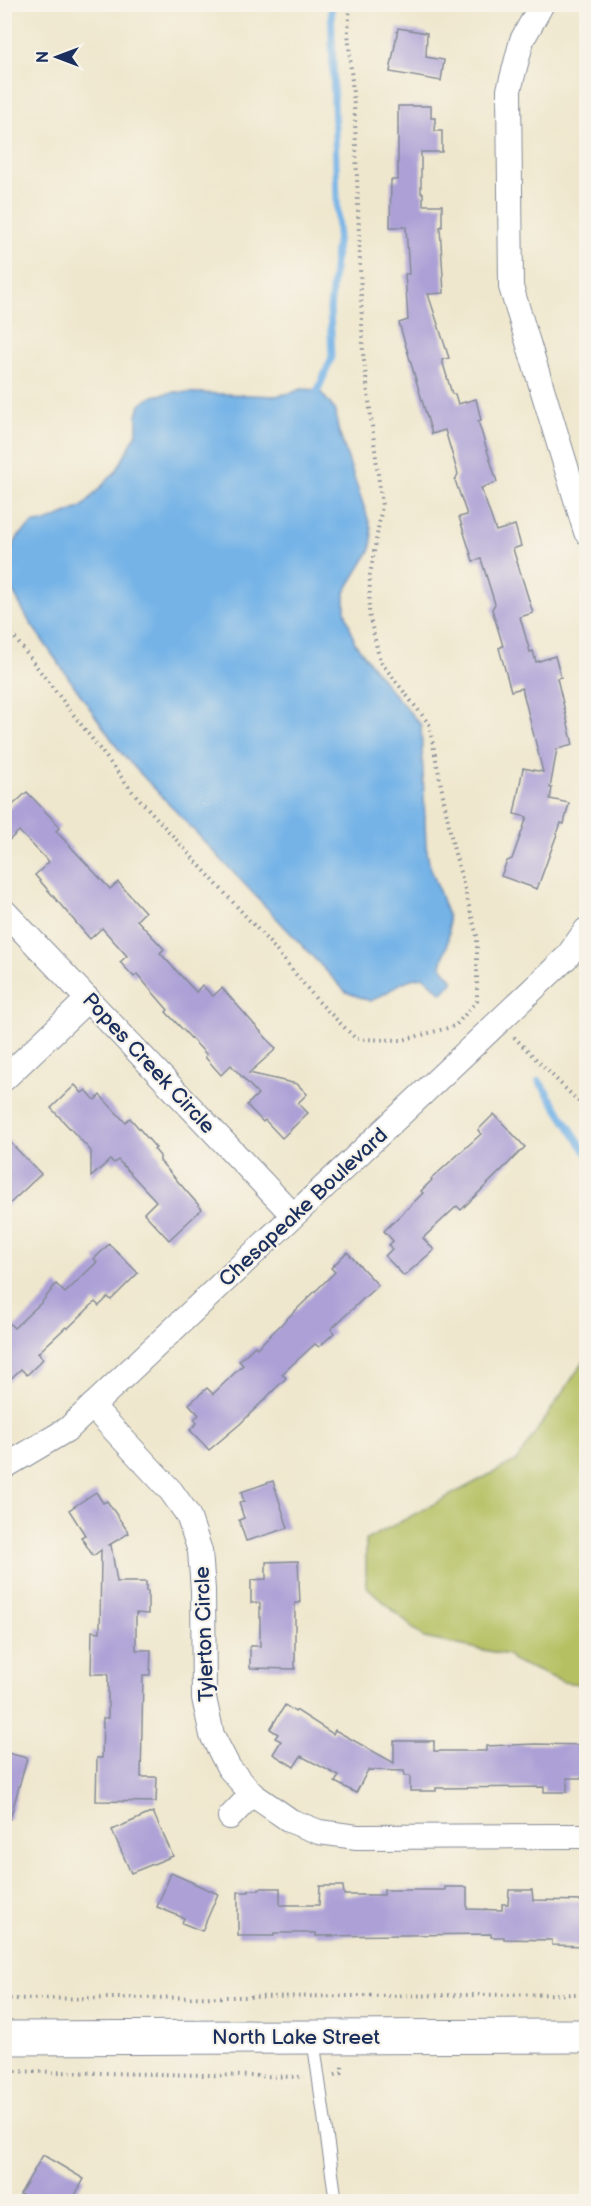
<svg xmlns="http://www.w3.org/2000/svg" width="591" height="2206" font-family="'Balsamiq Sans',sans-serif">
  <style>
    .green { fill: #b5c062; stroke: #687860; stroke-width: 1.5 }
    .water { fill: #74b3e7; stroke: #4871a2; stroke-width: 1.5 }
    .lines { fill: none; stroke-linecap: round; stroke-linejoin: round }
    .stream { stroke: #74b3e7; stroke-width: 7 }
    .building { fill: #aca0d6 }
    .lane-casing { stroke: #858b96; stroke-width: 14 }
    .street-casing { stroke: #858b96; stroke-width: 26 }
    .secondary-casing { stroke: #858b96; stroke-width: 35 }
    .path { stroke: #858b96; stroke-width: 4; stroke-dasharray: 1.5 4.5; stroke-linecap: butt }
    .lane { stroke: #fff; stroke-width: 12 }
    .street { stroke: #fff; stroke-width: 24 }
    .secondary { stroke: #fff; stroke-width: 33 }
    .labels { text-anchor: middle; stroke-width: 4.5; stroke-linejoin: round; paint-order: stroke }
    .street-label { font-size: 21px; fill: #1b2f5e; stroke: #f7f3e8 }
  </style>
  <rect width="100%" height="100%" fill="#f7f3e8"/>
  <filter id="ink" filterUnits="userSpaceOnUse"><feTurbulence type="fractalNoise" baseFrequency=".0167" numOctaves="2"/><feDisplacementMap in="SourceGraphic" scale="12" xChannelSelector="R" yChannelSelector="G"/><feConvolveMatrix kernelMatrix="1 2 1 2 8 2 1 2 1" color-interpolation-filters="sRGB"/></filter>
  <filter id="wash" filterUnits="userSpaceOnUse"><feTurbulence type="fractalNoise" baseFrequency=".008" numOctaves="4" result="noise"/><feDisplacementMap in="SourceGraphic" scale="24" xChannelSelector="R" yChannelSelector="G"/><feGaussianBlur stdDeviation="1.35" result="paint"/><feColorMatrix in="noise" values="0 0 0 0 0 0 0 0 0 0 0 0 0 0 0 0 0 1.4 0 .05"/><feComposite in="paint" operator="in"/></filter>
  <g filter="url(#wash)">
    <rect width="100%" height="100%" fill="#efe7cd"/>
    <path class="green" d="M586,1358v327l-23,-3 -49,-21 -6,-6 -84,-17 -58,-52v-46l151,-80z"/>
    <path class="water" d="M301,389l18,1 16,20 3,19 33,99 1,11 -1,10 -26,43v19l10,32 32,43 34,39 5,121 3,17 19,53 1,15 -2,15 -6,19 12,16 -11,12 -18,-16c-24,1 -33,16 -54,24l-24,-9 -17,-18 -207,-220 -93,-133 -19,-35 -5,-16 4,-16 9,-17 15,-14 13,-1 36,-15 34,-36 21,-38v-17l3,-11 13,-9 22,-4 100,4 16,-3z"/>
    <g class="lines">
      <g class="stream">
        <path d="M315,397l17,-40 -2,-48 8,-77 -7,-228"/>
        <path d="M539,1081l47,71"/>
      </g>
    </g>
    <g id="blocks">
      <g class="building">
        <path d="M398,28l29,5 -1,24 18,3 -3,21 -51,-9z"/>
        <path d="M398,106h33v12h4v13h7v21h-21v41h2v12h19v22h-2l4,66 -16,1 21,64 -7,2 10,34h3l3,10 18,-5 5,21 -3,1 19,61 -16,6 15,43 19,-6 6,21 -8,3 20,64 -13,4 10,35 3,-1 3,11 19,-6 6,21 -4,1 16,67 -16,4 -7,39h2l-2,11 19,4 -5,21 -3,-1 -24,66 -36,-13 6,-15 5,-2 15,-42 -13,-3 9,-46 20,4 -21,-84 -11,3 -12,-43 4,-2 -11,-37 3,-5 -14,-45 -8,2 -14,-44 8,-2 -12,-35 3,-6 -13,-44 -13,4 -33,-111 9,-3 -3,-46h4l-3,-47h-16l1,-47h7z"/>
        <path d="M27,792l33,35 -4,4 54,58 8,-7 27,30 -8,8 27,29 -4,4 36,39 6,-7 11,11 9,-8 54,61 -27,24 48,11 10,10 -9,9 10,10 -26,25 -17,-18 -2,2 -16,-17 11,-11 -27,-29 -10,10 -16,-18 2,-2 -41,-43 2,-2 -31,-36 -3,3 -14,-15 7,-6 -25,-28 -12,11 -55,-64 14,-13 -30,-31 -15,14v-32z"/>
        <path d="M75,1085l7,8 4,-3 9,10 5,-5 25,27 5,-4 26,30 -2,1 6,7v5l42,48 -33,31 -25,-27 12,-12 -38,-41 -4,3 -4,-3 -19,17v-26l-40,-43z"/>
        <path d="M494,1114l31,33 -64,63 -4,-4 -34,32 11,12 -30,26 -19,-20 7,-7 -3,-4 4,-4 -9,-10 32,-31 7,-7 -2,-2 11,-11 -1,-1 50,-45 -3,-4z"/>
        <path d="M4,1136l37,38 -37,35z"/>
        <path d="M109,1244l29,29 -27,27 -3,-3 -9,9 -4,-4 -27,26 -2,-1 -28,26 5,6 -16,16 -6,-6 -17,16v-67l10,10 28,-26 14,-18 9,9 32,-31 -3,-3z"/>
        <path d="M347,1252l31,33 -47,44 3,4 -15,14 -4,-3 -33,30 4,4 -46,46 -31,26 -19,-20 7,-7 -3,-4 5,-4 -10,-11 18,-16 6,6 30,-29 -4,-4 16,-15 2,2 78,-76 -4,-4z"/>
        <path d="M273,1481l15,47 -42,13 -7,-21 5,-2 -5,-15 5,-1 -3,-10z"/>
        <path d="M96,1492l7,11 4,-2 22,32 -20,12h2l6,37h29v9h2v23l-12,-1v37h15l-1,25h-7l-2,102h16l-1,25 -60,-1 1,-43h5l1,-40h5v-44h-17l1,-43 8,1 1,-82 -8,6 -12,-19 4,-2 -16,-25z"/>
        <path d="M298,1561l2,42h-5v66l-45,-1v-22h10v-43h-9v-23l15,-1v-17z"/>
        <path d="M285,1705l10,7 1,-2 37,24 2,-4 59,33v-22h40v10h52v-5l49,-2 51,1v33h-19v14h-23v-5l-108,1v3h-26v-15h-6v-5l-36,-1 -12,23 -21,-11 4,-6 -38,-20 -7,11 -21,-13 8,-13 -6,-3 3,-4 -8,-5z"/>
        <path d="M4,1752l23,6 -17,61 -6,-1z"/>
        <path d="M153,1812l20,44 -42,17 -19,-43z"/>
        <path d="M171,1873l47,21 -16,37 -20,-8 2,-5 -27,-11z"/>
        <path d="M320,1886h23l1,9h40v-5h61v-3h22v22l35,1v-6h6l1,-14h23l1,10 53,1v45l-34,-1v-5l-48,-1v-2h-13v-3l-175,2v-3h-42v3h-36v-44h11v-2h10v-2h21v17h39z"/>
        <path d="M43,2155l41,24 -13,23h-37l-14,-8z"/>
      </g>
    </g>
  </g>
  <g filter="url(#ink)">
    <use href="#blocks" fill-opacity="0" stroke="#858b96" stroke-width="1.5"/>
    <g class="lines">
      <defs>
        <path id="lane" d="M313,2038l23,164"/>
        <g id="street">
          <path d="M542,4l-20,36 -13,50 2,197 75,245"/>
          <path d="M4,911l289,304"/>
          <path d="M4,1079l84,-80"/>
          <path d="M92,1406l79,85 17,24 12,36 3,39 1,108 8,37 17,33 23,26 39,27 28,11 38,5 229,-1"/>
          <path d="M4,1467l64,-38 499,-472 19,-27"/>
          <path d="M230,1817l22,-23"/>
        </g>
        <path id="secondary" d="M4,2038l582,-2"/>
      </defs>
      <use href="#lane" class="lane-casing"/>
      <use href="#street" class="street-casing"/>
      <use href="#secondary" class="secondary-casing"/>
      <g class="path">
        <path d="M4,624l128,167 138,152 46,56 40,40 47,1 52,-14 22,-25v-65l-24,-90 -24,-122 -49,-63 -11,-47 1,-39 12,-69 -19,-153 -8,-234 -7,-87 2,-28"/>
        <path d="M514,1037l72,72"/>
        <path d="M4,1999l582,-5"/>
        <path d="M4,2071l300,6"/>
        <path d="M335,2075l7,-2v-9"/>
      </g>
      <use href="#lane" class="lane"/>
      <use href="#street" class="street"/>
      <use href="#secondary" class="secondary"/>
    </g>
  </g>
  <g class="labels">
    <g class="street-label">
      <text transform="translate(149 1063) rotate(47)" y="7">Popes Creek Circle</text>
      <text transform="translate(303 1207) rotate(-43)" y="7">Chesapeake Boulevard</text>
      <text transform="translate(204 1634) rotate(-92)" y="7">Tylerton Circle</text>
      <text x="296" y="2044">North Lake Street</text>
    </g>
  </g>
  <rect width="591" height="2206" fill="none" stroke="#f7f3e8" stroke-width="24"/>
  <g transform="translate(57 57) rotate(270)" stroke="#f7f3e8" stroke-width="4.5" paint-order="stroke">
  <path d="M0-4.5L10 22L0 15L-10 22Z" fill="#1b2f5e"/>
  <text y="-9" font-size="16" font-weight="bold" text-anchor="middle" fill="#1b2f5e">N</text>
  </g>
</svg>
